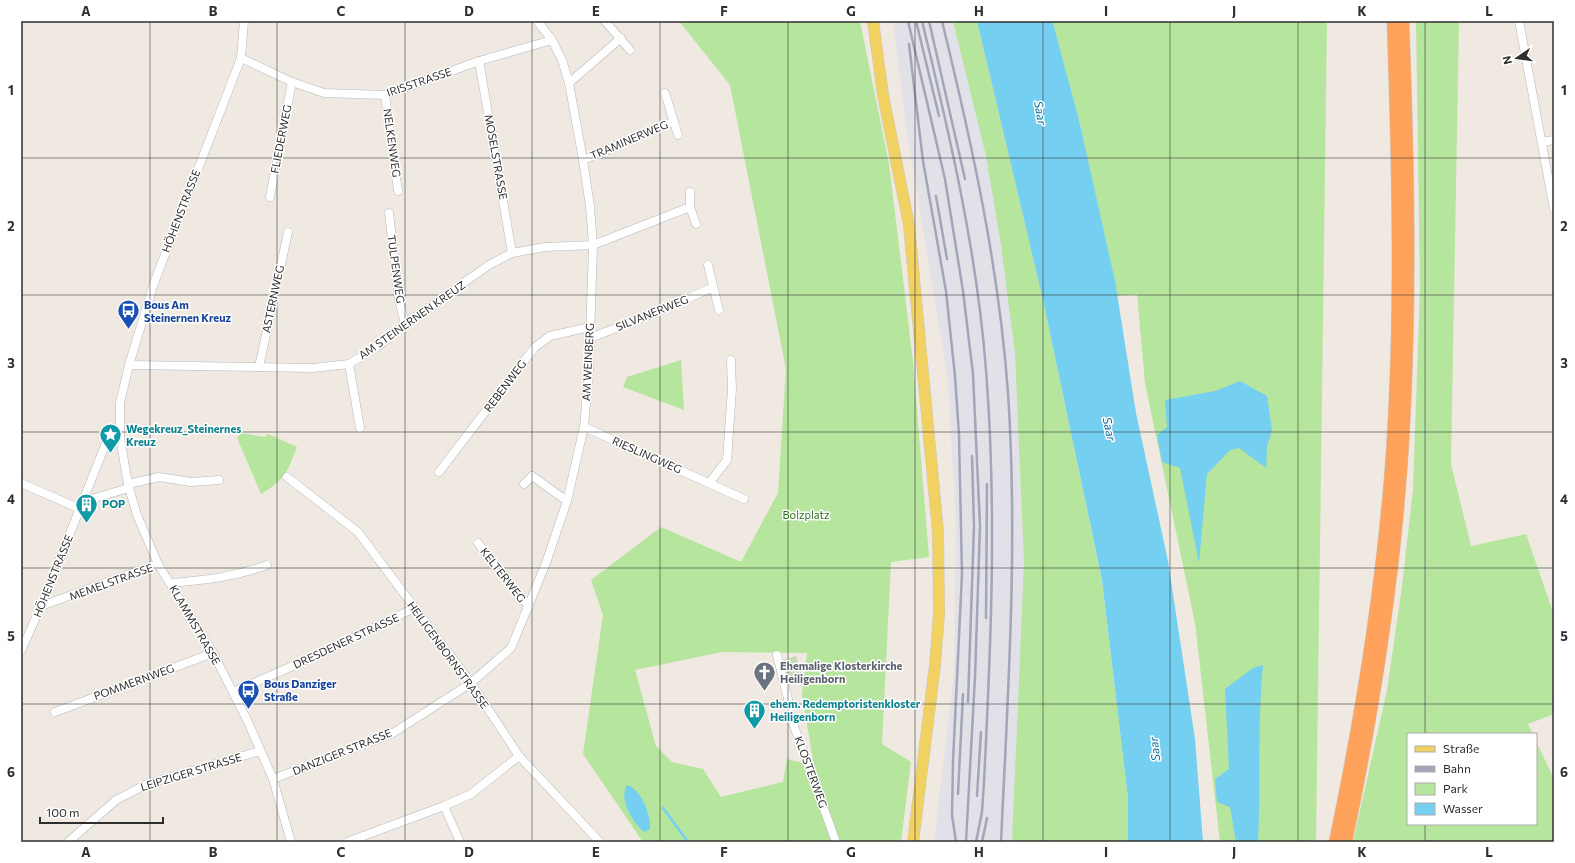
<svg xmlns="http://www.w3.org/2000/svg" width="1575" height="863" font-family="Commissioner,sans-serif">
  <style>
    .industrial { fill: #e3e1e8 }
    .green { fill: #b6e59e; fill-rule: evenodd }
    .cemetery { fill: #c8d9b8 }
    .water { fill: #75cff0 }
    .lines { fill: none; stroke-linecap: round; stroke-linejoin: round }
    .stream { stroke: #75cff0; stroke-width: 2.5 }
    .minor-casing { stroke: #b4b7c1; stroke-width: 9 }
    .major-casing { stroke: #c9c9c9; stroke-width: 12 }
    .highway-casing { stroke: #c9c9c9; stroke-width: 13 }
    .minor { stroke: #fff; stroke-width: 8 }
    .major { stroke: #f2d163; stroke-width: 11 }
    .highway { stroke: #ffa35c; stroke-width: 12 }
    .rail { stroke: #a3a6b8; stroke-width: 2.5 }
    .grid { fill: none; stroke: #2e2e2e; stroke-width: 1; stroke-opacity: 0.55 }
    .labels { text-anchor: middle; stroke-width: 3; stroke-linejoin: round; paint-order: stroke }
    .street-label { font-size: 11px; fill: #2e2e2e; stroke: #fff }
    .transit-label { font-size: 11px; font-weight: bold; fill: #164399; stroke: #fff; text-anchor: start }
    .culture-label { font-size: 11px; font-weight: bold; fill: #0d838f; stroke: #fff; text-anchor: start }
    .park-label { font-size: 11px; fill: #2c6e1b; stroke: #fff }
    .worship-label { font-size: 11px; font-weight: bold; fill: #5b616d; stroke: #fff; text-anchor: start }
    .water-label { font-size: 12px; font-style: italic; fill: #0d6fa3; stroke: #fff }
    .neatline { fill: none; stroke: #2e2e2e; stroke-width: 1.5 }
    .grid-label { font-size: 13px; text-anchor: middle; font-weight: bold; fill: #2e2e2e }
  </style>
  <rect width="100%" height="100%" fill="#efe9e1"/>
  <path class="industrial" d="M893,21h84l63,294 -17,527h-89l20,-170 2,-149 -8,-140 -43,-263z"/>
  <g class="green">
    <path d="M679,21h181l29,143 24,197 16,196 -38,5 -9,182 29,18 -10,80h-258l-60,-88 20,-139 -12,-35 70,-53 80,35 37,-69 8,-124 -56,-284zM722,652l85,1 -5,42 12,71 -27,-7 -4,23 -62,15 -18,-28 -31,-7 -16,-16 -21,-76z"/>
    <path d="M953,21h24l66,279 59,281 26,217v44h-116l12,-280 -9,-209 -14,-108 -15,-89z"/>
    <path d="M1052,21h275l-11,821h-96l-25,-219 -50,-240 -8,-89 -20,2 -38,-176z"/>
    <path d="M1416,21h43l-8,443 20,82 55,-12 28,81v99l-26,10 5,10h-125v90h128v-83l18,38v63h-201l34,-152 15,-104 11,-96 7,-203z"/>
    <path d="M681,360l3,50 -61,-23 4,-10z"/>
    <path d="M241,433l24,4 3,-3 29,13c-10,25 -11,32 -36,47l-24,-56z"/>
  </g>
  <path class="cemetery" d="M796,656l6,19 -15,5 -6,-19z"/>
  <g class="water">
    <path d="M977,21h75l2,6 25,93 36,161 21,132 32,148 27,178 8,103h-75v-44l-26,-218 -59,-280z"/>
    <path d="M1240,381l27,15 5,34 -5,16 -1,22 -27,-20 -9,2 -23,24 -8,89 -19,-95 -18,-6 -5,-27 10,-8 -2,-27 50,-9z"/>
    <path d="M1263,665c-6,59 -2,118 -5,177h-22l-6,-35 -13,-5 -2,-23 14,-10 -4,-80 28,-21z"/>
    <path d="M627,785c14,4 24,30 23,44l-6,3c-11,-9 -26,-33 -17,-47z"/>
  </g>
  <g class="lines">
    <path class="stream" d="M663,808l25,34"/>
    <defs>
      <g id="minor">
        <path d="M244,21l-3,37 -87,225 -25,82 -9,38v35l8,46 9,31 21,49 55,89 35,69 25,57 18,63"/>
        <path d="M605,21l25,29"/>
        <path d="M1519,21l35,188"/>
        <path d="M241,58l51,24 32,11 61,2 94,-34 73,-21"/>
        <path d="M479,61l33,192"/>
        <path d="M569,83l52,-45"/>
        <path d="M665,93l13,42"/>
        <path d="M385,95l13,96"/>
        <path d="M1542,142l12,-2"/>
        <path d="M583,160l91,-39"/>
        <path d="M690,192v15l6,17"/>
        <path d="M270,197l22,-115"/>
        <path d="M389,213l10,87 6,24"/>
        <path d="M708,265l11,45"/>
        <path d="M590,338l70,-27 53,-24"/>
        <path d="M349,364l11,64"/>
        <path d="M129,365l184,3 36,-4 28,-17 28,-23 84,-59 23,-12 33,-6 48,-2 97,-38"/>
        <path d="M259,367l29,-135"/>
        <path d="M584,427l160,72"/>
        <path d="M439,472l96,-125 15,-11 40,-9"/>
        <path d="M287,477l71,55 113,151 48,73 81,86"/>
        <path d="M710,482l17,-22 5,-71 -1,-29"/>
        <path d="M21,483l59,26"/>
        <path d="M128,484l31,-7 32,5 28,-2"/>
        <path d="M524,484l8,-8 35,25"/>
        <path d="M84,501l45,-13"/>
        <path d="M478,543l51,64"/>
        <path d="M171,583c34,-3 64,-6 96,-18"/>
        <path d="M41,606l117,-42"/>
        <path d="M21,651l20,-45 65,-163"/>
        <path d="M777,655l11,44 2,16 46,127"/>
        <path d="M233,692l85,-37 96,-47"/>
        <path d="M55,712l158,-59"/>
        <path d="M273,779l120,-46 78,-50 40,-35 35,-85 21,-62 17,-74 5,-58 4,-124 -3,-39 -7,-46 -14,-77 -7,-23 -10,-20 -15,-19"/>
        <path d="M444,806l16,36"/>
        <path d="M68,842l48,-42 31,-16 113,-33"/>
        <path d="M347,842l97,-36 27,-12 48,-38"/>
      </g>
      <path id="major" d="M873,21l10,74 26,130 29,307 1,82 -4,51 -22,177"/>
      <g id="highway">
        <path d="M1335,842c26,-123 46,-247 56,-373 11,-149 7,-299 2,-448"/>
        <path d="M1346,842c29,-138 51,-278 58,-419 7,-134 4,-268 -1,-402"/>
      </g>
    </defs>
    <use href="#minor" class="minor-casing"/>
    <use href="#major" class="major-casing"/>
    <use href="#highway" class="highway-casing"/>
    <use href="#minor" class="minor"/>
    <use href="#major" class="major"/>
    <use href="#highway" class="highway"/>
    <g class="rail">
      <path d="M908,21l37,158 18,112 10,83 7,152 -5,151 -9,165"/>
      <path d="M916,21l23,95"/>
      <path d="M922,21c28,115 55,231 64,349 11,139 5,274 -2,412l-2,30 -6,30"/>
      <path d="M929,21l36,158"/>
      <path d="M942,21c30,123 57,246 66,372 10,150 0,299 -7,449"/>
      <path d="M909,44l14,117 23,130 9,85 4,59 3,139 -9,187 -1,54 4,27"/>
      <path d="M936,196l11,63"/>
      <path d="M986,618l1,-134"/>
      <path d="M968,702l6,-176 -2,-70"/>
      <path d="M958,794l5,-100"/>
      <path d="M977,796l4,-64"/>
      <path d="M982,842l5,-24"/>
    </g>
  </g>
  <path class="grid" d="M150,21v821M277,21v821M405,21v821M532,21v821M660,21v821M788,21v821M915,21v821M1043,21v821M1170,21v821M1298,21v821M1425,21v713M21,158h1533M21,295h1533M21,432h1533M21,568h1533M21,704h1533M1425,824v18"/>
  <defs>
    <symbol id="bus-pin" viewBox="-11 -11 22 30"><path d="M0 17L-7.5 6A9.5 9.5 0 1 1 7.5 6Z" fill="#1a4fb4" stroke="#fff"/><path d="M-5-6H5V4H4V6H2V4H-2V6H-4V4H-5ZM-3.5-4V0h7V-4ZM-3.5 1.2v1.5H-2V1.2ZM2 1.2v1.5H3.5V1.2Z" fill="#fff"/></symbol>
    <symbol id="sight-pin" viewBox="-11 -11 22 30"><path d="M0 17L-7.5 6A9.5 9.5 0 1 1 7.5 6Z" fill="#0f9aa8" stroke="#fff"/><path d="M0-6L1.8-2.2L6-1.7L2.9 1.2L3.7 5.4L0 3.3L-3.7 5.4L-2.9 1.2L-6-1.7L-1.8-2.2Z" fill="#fff"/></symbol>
    <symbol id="building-pin" viewBox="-11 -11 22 30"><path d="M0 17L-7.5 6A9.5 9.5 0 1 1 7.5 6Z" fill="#0f9aa8" stroke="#fff"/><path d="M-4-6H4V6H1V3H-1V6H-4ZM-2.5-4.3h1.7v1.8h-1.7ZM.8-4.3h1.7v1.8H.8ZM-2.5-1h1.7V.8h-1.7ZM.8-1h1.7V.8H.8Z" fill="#fff"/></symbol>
    <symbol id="church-pin" viewBox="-11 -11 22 30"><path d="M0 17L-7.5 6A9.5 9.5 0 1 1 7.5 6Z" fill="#6b7280" stroke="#fff"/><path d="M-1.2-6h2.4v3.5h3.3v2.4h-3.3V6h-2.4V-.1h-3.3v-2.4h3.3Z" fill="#fff"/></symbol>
  </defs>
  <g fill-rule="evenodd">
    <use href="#bus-pin" x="116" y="298" width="25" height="34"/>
    <use href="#sight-pin" x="98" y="422" width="25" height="34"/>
    <use href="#building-pin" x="74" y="492" width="25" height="34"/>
    <use href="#church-pin" x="752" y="660" width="25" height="34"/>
    <use href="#bus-pin" x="236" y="678" width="25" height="34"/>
    <use href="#building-pin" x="742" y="698" width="25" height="34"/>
  </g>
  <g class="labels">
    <g class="street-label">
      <text transform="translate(419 82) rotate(-19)" y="4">IRISSTRASSE</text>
      <text transform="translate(281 139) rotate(-79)" y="4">FLIEDERWEG</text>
      <text transform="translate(629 140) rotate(-23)" y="4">TRAMINERWEG</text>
      <text transform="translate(392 143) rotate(82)" y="4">NELKENWEG</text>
      <text transform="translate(496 157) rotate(80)" y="4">MOSELSTRASSE</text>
      <text transform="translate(181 211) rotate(-69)" y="4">HÖHENSTRASSE</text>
      <text transform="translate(396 269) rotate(82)" y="4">TULPENWEG</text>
      <text transform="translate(273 299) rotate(-78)" y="4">ASTERNWEG</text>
      <text transform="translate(652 313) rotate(-22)" y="4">SILVANERWEG</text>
      <text transform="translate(412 320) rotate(-35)" y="4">AM STEINERNEN KREUZ</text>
      <text transform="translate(588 362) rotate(-87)" y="4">AM WEINBERG</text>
      <text transform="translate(505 386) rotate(-53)" y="4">REBENWEG</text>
      <text transform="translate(647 455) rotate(24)" y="4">RIESLINGWEG</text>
      <text transform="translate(503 575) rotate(52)" y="4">KELTERWEG</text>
      <text transform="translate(53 576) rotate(-68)" y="4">HÖHENSTRASSE</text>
      <text transform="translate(111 582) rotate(-20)" y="4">MEMELSTRASSE</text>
      <text transform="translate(195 625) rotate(60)" y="4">KLAMMSTRASSE</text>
      <text transform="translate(346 641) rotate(-25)" y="4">DRESDENER STRASSE</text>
      <text transform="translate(448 655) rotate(54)" y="4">HEILIGENBORNSTRASSE</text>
      <text transform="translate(134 682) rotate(-20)" y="4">POMMERNWEG</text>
      <text transform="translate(342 752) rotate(-22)" y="4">DANZIGER STRASSE</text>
      <text transform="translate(191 772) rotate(-17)" y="4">LEIPZIGER STRASSE</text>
      <text transform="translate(811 772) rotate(70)" y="4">KLOSTERWEG</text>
    </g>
    <g class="transit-label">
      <text x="144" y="309">Bous Am<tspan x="144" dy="13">Steinernen Kreuz</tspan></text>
      <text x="264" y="688">Bous Danziger<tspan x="264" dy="13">Straße</tspan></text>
    </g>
    <g class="culture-label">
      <text x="126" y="433">Wegekreuz_Steinernes<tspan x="126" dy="13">Kreuz</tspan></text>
      <text x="102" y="508">POP</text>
      <text x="770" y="708">ehem. Redemptoristenkloster<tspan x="770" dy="13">Heiligenborn</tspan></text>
    </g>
    <g class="park-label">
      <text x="806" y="519">Bolzplatz</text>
    </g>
    <g class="worship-label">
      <text x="780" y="670">Ehemalige Klosterkirche<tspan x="780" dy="13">Heiligenborn</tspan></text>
    </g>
    <g class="water-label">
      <text transform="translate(1040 113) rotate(80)" y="4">Saar</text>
      <text transform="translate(1109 429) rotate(78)" y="4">Saar</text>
      <text transform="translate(1155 749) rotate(-96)" y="4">Saar</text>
    </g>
  </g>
  <rect width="1575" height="863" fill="none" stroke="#ffffff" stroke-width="44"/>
  <rect x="1407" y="733" width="130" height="92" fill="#ffffff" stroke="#ababab"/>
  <rect x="1415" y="746" width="20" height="6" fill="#f2d163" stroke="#ababab"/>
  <text x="1443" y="753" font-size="12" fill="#2e2e2e">Straße</text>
  <rect x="1415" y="766" width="20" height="6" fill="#a3a6b8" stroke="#ababab"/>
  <text x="1443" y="773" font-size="12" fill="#2e2e2e">Bahn</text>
  <rect x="1415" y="783" width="20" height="12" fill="#b6e59e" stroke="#ababab"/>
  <text x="1443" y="793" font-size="12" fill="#2e2e2e">Park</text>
  <rect x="1415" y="803" width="20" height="12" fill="#75cff0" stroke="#ababab"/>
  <text x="1443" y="813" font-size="12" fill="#2e2e2e">Wasser</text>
  <g transform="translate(1517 58) rotate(257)" stroke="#ffffff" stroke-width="3" paint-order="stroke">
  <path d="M0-3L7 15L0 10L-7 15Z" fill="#2e2e2e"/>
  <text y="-6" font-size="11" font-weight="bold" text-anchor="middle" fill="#2e2e2e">N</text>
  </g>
  <path d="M40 817v6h123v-6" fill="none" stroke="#2e2e2e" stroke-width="2"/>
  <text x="46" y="817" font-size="12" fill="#2e2e2e" stroke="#ffffff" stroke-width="3" paint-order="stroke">100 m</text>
  <rect x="22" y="22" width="1531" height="819" class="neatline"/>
  <g class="grid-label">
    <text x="86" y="16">A</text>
    <text x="213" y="16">B</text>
    <text x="341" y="16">C</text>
    <text x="469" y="16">D</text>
    <text x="596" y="16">E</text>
    <text x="724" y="16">F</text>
    <text x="851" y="16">G</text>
    <text x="979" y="16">H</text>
    <text x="1106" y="16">I</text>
    <text x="1234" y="16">J</text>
    <text x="1362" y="16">K</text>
    <text x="1489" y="16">L</text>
    <text x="11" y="95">1</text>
    <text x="1564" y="95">1</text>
    <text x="11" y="231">2</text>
    <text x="1564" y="231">2</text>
    <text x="11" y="368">3</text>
    <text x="1564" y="368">3</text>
    <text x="11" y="504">4</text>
    <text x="1564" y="504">4</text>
    <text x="11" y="641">5</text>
    <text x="1564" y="641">5</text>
    <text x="11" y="777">6</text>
    <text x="1564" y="777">6</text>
    <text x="86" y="857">A</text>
    <text x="213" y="857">B</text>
    <text x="341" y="857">C</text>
    <text x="469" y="857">D</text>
    <text x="596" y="857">E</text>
    <text x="724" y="857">F</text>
    <text x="851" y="857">G</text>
    <text x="979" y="857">H</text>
    <text x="1106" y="857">I</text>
    <text x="1234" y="857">J</text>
    <text x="1362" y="857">K</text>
    <text x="1489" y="857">L</text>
  </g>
</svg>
